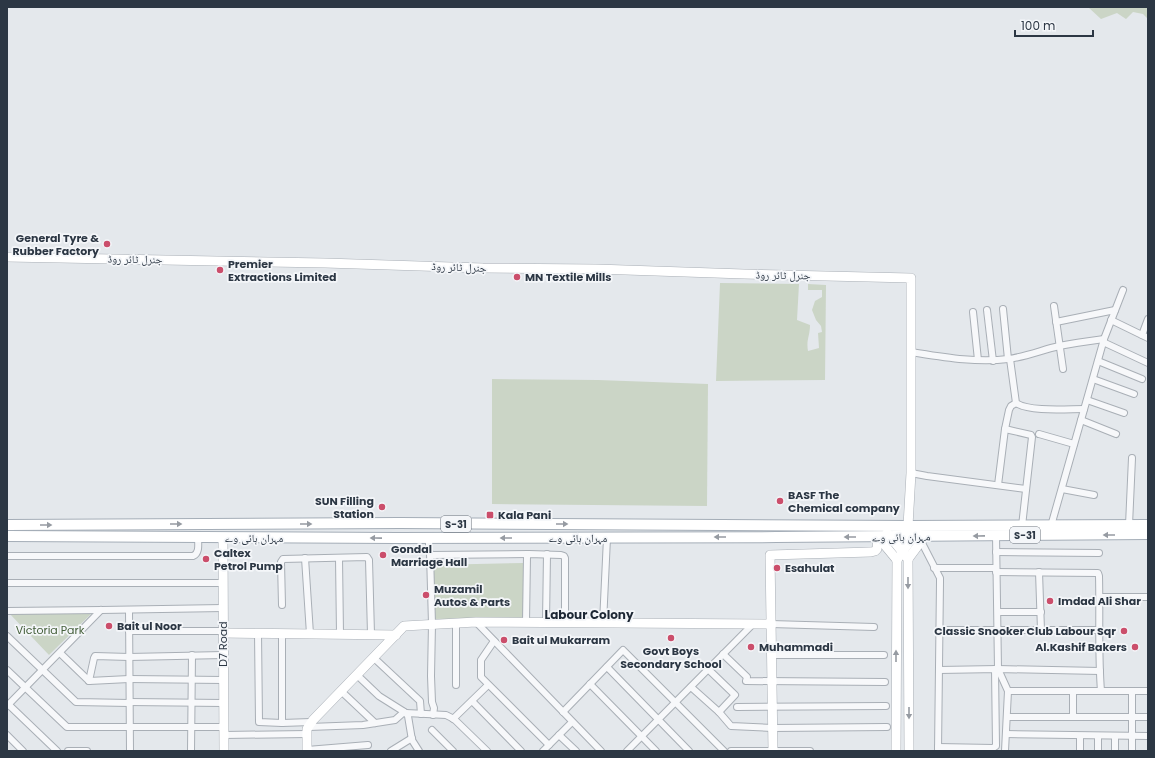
<svg xmlns="http://www.w3.org/2000/svg" width="1155" height="758" font-family="Poppins,'Noto Naskh Arabic',sans-serif">
  <style>
    .green { fill: #cbd5c6 }
    .lines { fill: none; stroke-linecap: round; stroke-linejoin: round }
    .street-casing { stroke: #a9afb6; stroke-width: 8 }
    .secondary-casing { stroke: #a9afb6; stroke-width: 10 }
    .primary-casing { stroke: #a4adb7; stroke-width: 12 }
    .street { stroke: #f7f8fa; stroke-width: 6 }
    .secondary { stroke: #fff; stroke-width: 9 }
    .primary { stroke: #fff; stroke-width: 10 }
    .oneway { fill: #969ba2 }
    .poi-dot { fill: #cb4e6b; stroke: #f4f6f9; stroke-width: 1.5 }
    .labels { text-anchor: middle; stroke-width: 3.5; stroke-linejoin: round; paint-order: stroke }
    .shield { fill: #f4f6f9; stroke: #68707a; stroke-width: 1 }
    .shield-label { font-size: 10px; font-weight: bold; fill: #2c3744 }
    .poi-label { font-size: 11px; font-weight: bold; fill: #2c3744; stroke: #f4f6f9; text-anchor: start }
    .street-label { font-size: 11px; fill: #2c3744; stroke: #f4f6f9 }
    .park-label { font-size: 11px; fill: #445f3a; stroke: #f4f6f9 }
    .neighbourhood-label { font-size: 12px; font-weight: bold; fill: #1e2835; stroke: #f4f6f9 }
  </style>
  <rect width="100%" height="100%" fill="#e4e8ec"/>
  <g class="green">
    <path d="M1088,7h60v12l-5,-5 -10,-2 -7,7 -9,-6 -16,6z"/>
    <path d="M720,283l79,1 -2,36 13,5c0,11 -4,15 -2,26l11,-3 -1,-15 4,-1 -1,-6 -5,-6 -4,-10 3,-9 7,-4v-7h-14v-6l18,1 -1,95 -109,1z"/>
    <path d="M492,379l106,1 110,4 -1,122 -215,-2z"/>
    <path d="M523,563l1,55 -92,1 -1,-54z"/>
    <path d="M93,612l-44,43 -40,-42z"/>
  </g>
  <g class="lines">
    <defs>
      <g id="street">
        <path d="M1054,306l9,63"/>
        <path d="M1003,309l5,50"/>
        <path d="M987,310l6,51"/>
        <path d="M973,312l5,48"/>
        <path d="M1111,320l37,18"/>
        <path d="M1056,322l59,-12"/>
        <path d="M1142,335l6,-16"/>
        <path d="M1103,342l45,21"/>
        <path d="M911,352c32,5 65,11 97,7 17,-2 34,-9 51,-13 15,-3 30,-5 45,-7"/>
        <path d="M1010,359l6,44c14,9 50,6 68,6"/>
        <path d="M1098,361l44,18"/>
        <path d="M1093,379l41,15"/>
        <path d="M1087,400l37,13"/>
        <path d="M1081,420l35,14"/>
        <path d="M1005,429l26,6 1,2 -10,89"/>
        <path d="M1039,434l35,10"/>
        <path d="M911,473l16,3 99,13"/>
        <path d="M998,485l7,-56 4,-19 2,-4 5,-3"/>
        <path d="M1062,489l32,6"/>
        <path d="M1129,525l3,-67"/>
        <path d="M1051,526l53,-187 19,-49"/>
        <path d="M996,535l2,134 10,22 -3,60"/>
        <path d="M429,537v15l3,3 96,-1"/>
        <path d="M921,541l19,37v4l-2,169"/>
        <path d="M996,552l103,1"/>
        <path d="M430,554l2,70 -1,52 1,26 2,6 -1,7"/>
        <path d="M7,556h186c7,-3 5,-12 5,-19"/>
        <path d="M305,558l5,76"/>
        <path d="M339,558l1,76"/>
        <path d="M934,568h62"/>
        <path d="M996,572l102,1 1,3c1,38 -1,77 2,115"/>
        <path d="M1039,572l2,58"/>
        <path d="M7,583h216"/>
        <path d="M1100,597h48"/>
        <path d="M282,605l-1,-43 2,-3 84,-2 2,3 2,74"/>
        <path d="M129,610l1,141"/>
        <path d="M7,611l94,-1 122,-2"/>
        <path d="M998,612h43"/>
        <path d="M476,622l125,129"/>
        <path d="M526,622l1,-66 2,-2 32,1 3,1 1,2v65"/>
        <path d="M546,622l1,-68"/>
        <path d="M603,623l4,-85"/>
        <path d="M771,624l103,3"/>
        <path d="M940,630h160"/>
        <path d="M129,631h94"/>
        <path d="M258,633l1,89 23,1"/>
        <path d="M282,633v90l29,-1"/>
        <path d="M7,636l69,66 53,1"/>
        <path d="M494,641l-13,19v17l68,68"/>
        <path d="M60,653l29,28 40,-2"/>
        <path d="M723,654l24,23 -1,4 139,1"/>
        <path d="M772,655h112"/>
        <path d="M374,658l46,43 1,13"/>
        <path d="M607,667l82,84"/>
        <path d="M708,669l27,26 -16,17"/>
        <path d="M7,670l60,57h157"/>
        <path d="M939,670l59,-1 102,2"/>
        <path d="M357,675l22,21 27,17 2,3 4,24 7,11"/>
        <path d="M129,679l94,1"/>
        <path d="M89,681l5,-23 1,-2 34,1 94,-2"/>
        <path d="M590,684l66,67"/>
        <path d="M456,685v-62"/>
        <path d="M691,687l28,25 12,14 41,2 115,-1"/>
        <path d="M341,691l34,32"/>
        <path d="M1008,691h140"/>
        <path d="M1073,691v26"/>
        <path d="M1132,691v60"/>
        <path d="M472,701l49,50"/>
        <path d="M129,702l94,1"/>
        <path d="M9,705l48,46"/>
        <path d="M7,706l94,-96"/>
        <path d="M737,707l149,-1"/>
        <path d="M563,712l60,-62 101,101"/>
        <path d="M406,713l40,2 8,4 33,32"/>
        <path d="M1008,717h140"/>
        <path d="M453,719l35,-34"/>
        <path d="M309,727l54,-2 32,-5 9,-8"/>
        <path d="M432,730l21,21"/>
        <path d="M1006,734l142,2"/>
        <path d="M7,735l16,16"/>
        <path d="M224,735l83,-1"/>
        <path d="M559,735l17,16"/>
        <path d="M938,747l55,1 3,-2 -1,-77"/>
        <path d="M307,750l61,-5"/>
        <path d="M68,751h19"/>
        <path d="M191,751l1,-96"/>
        <path d="M391,751l21,-13"/>
        <path d="M543,751l29,-29"/>
        <path d="M627,751l126,-127"/>
        <path d="M731,751h79"/>
        <path d="M1080,751v-15"/>
        <path d="M1098,751v-15"/>
        <path d="M1115,751v-15"/>
      </g>
      <g id="secondary">
        <path d="M7,257l318,6 158,5 113,1 148,5 167,4v195l-3,53"/>
        <path d="M887,533l21,26 1,192"/>
        <path d="M878,537l19,23"/>
        <path d="M223,538l1,213"/>
        <path d="M908,559l17,-23"/>
        <path d="M223,633l173,2"/>
        <path d="M307,751v-22l6,-9 91,-94 72,-4 295,2"/>
        <path d="M773,751l-3,-196 101,-3 4,-1 2,-2 1,-12"/>
        <path d="M896,751l1,-191 20,-29"/>
      </g>
      <g id="primary">
        <path d="M7,525l393,-2 508,3 240,-1"/>
        <path d="M7,536c130,0 260,2 390,2 250,1 501,-2 751,-4"/>
      </g>
    </defs>
    <use href="#street" class="street-casing"/>
    <use href="#secondary" class="secondary-casing"/>
    <use href="#primary" class="primary-casing"/>
    <use href="#street" class="street"/>
    <use href="#secondary" class="secondary"/>
    <use href="#primary" class="primary"/>
  </g>
  <defs><path id="oneway-solid" d="M-6-.8H1V-3.2L6.5 0L1 3.2V.8H-6Z"/></defs>
  <g class="oneway">
    <use href="#oneway-solid" transform="translate(176 524)"/>
    <use href="#oneway-solid" transform="translate(306 524)"/>
    <use href="#oneway-solid" transform="translate(562 524)"/>
    <use href="#oneway-solid" transform="translate(46 525)"/>
    <use href="#oneway-solid" transform="translate(1109 535) rotate(180)"/>
    <use href="#oneway-solid" transform="translate(979 536) rotate(179)"/>
    <use href="#oneway-solid" transform="translate(720 537) rotate(180)"/>
    <use href="#oneway-solid" transform="translate(850 537) rotate(180)"/>
    <use href="#oneway-solid" transform="translate(376 538) rotate(-179)"/>
    <use href="#oneway-solid" transform="translate(506 538) rotate(-180)"/>
    <use href="#oneway-solid" transform="translate(908 583) rotate(90)"/>
    <use href="#oneway-solid" transform="translate(896 656) rotate(-90)"/>
    <use href="#oneway-solid" transform="translate(909 713) rotate(90)"/>
  </g>
  <g class="poi-dot">
    <circle cx="107" cy="244" r="4"/>
    <circle cx="220" cy="270" r="4"/>
    <circle cx="517" cy="277" r="4"/>
    <circle cx="780" cy="501" r="4"/>
    <circle cx="382" cy="507" r="4"/>
    <rect x="486" y="511" width="8" height="8" rx="2"/>
    <circle cx="383" cy="555" r="4"/>
    <circle cx="206" cy="559" r="4"/>
    <circle cx="777" cy="568" r="4"/>
    <circle cx="426" cy="595" r="4"/>
    <circle cx="1050" cy="601" r="4"/>
    <circle cx="109" cy="626" r="4"/>
    <circle cx="1124" cy="631" r="4"/>
    <circle cx="671" cy="638" r="4"/>
    <circle cx="504" cy="640" r="4"/>
    <circle cx="751" cy="647" r="4"/>
    <circle cx="1135" cy="647" r="4"/>
  </g>
  <g class="labels">
    <g class="shield">
      <rect x="441" y="516" width="30" height="16" rx="3"/>
      <rect x="1010" y="527" width="30" height="16" rx="3"/>
    </g>
    <g class="shield-label">
      <text x="456" y="528">S-31</text>
      <text x="1025" y="539">S-31</text>
    </g>
    <g class="poi-label">
      <text x="99" y="242" text-anchor="end">General Tyre &amp;<tspan x="99" dy="13">Rubber Factory</tspan></text>
      <text x="228" y="268">Premier<tspan x="228" dy="13">Extractions Limited</tspan></text>
      <text x="525" y="281">MN Textile Mills</text>
      <text x="788" y="499">BASF The<tspan x="788" dy="13">Chemical company</tspan></text>
      <text x="374" y="505" text-anchor="end">SUN Filling<tspan x="374" dy="13">Station</tspan></text>
      <text x="498" y="519">Kala Pani</text>
      <text x="391" y="553">Gondal<tspan x="391" dy="13">Marriage Hall</tspan></text>
      <text x="214" y="557">Caltex<tspan x="214" dy="13">Petrol Pump</tspan></text>
      <text x="785" y="572">Esahulat</text>
      <text x="434" y="593">Muzamil<tspan x="434" dy="13">Autos &amp; Parts</tspan></text>
      <text x="1058" y="605">Imdad Ali Shar</text>
      <text x="117" y="630">Bait ul Noor</text>
      <text x="1116" y="635" text-anchor="end">Classic Snooker Club Labour Sqr</text>
      <text x="512" y="644">Bait ul Mukarram</text>
      <text x="759" y="651">Muhammadi</text>
      <text x="1127" y="651" text-anchor="end">Al.Kashif Bakers</text>
      <text x="671" y="655" text-anchor="middle">Govt Boys<tspan x="671" dy="13">Secondary School</tspan></text>
    </g>
    <g class="street-label">
      <text transform="translate(135 259) rotate(1)" y="4">جنرل ٹائر روڈ</text>
      <text transform="translate(459 267) rotate(2)" y="4">جنرل ٹائر روڈ</text>
      <text transform="translate(783 275) rotate(1)" y="4">جنرل ٹائر روڈ</text>
      <text transform="translate(901 537) rotate(-1)" y="4">مہران ہائی وے</text>
      <text x="254" y="542">مہران ہائی وے</text>
      <text x="578" y="542">مہران ہائی وے</text>
      <text transform="translate(223 644) rotate(-90)" y="4">D7 Road</text>
    </g>
    <g class="park-label">
      <text x="50" y="634">Victoria Park</text>
    </g>
    <g class="neighbourhood-label">
      <text x="589" y="619">Labour Colony</text>
    </g>
  </g>
  <rect width="1155" height="758" fill="none" stroke="#2c3744" stroke-width="16"/>
  <path d="M1015 30v6h78v-6" fill="none" stroke="#2c3744" stroke-width="2"/>
  <text x="1021" y="30" font-size="12" fill="#2c3744" stroke="#f4f6f9" stroke-width="3" paint-order="stroke">100 m</text>
</svg>
